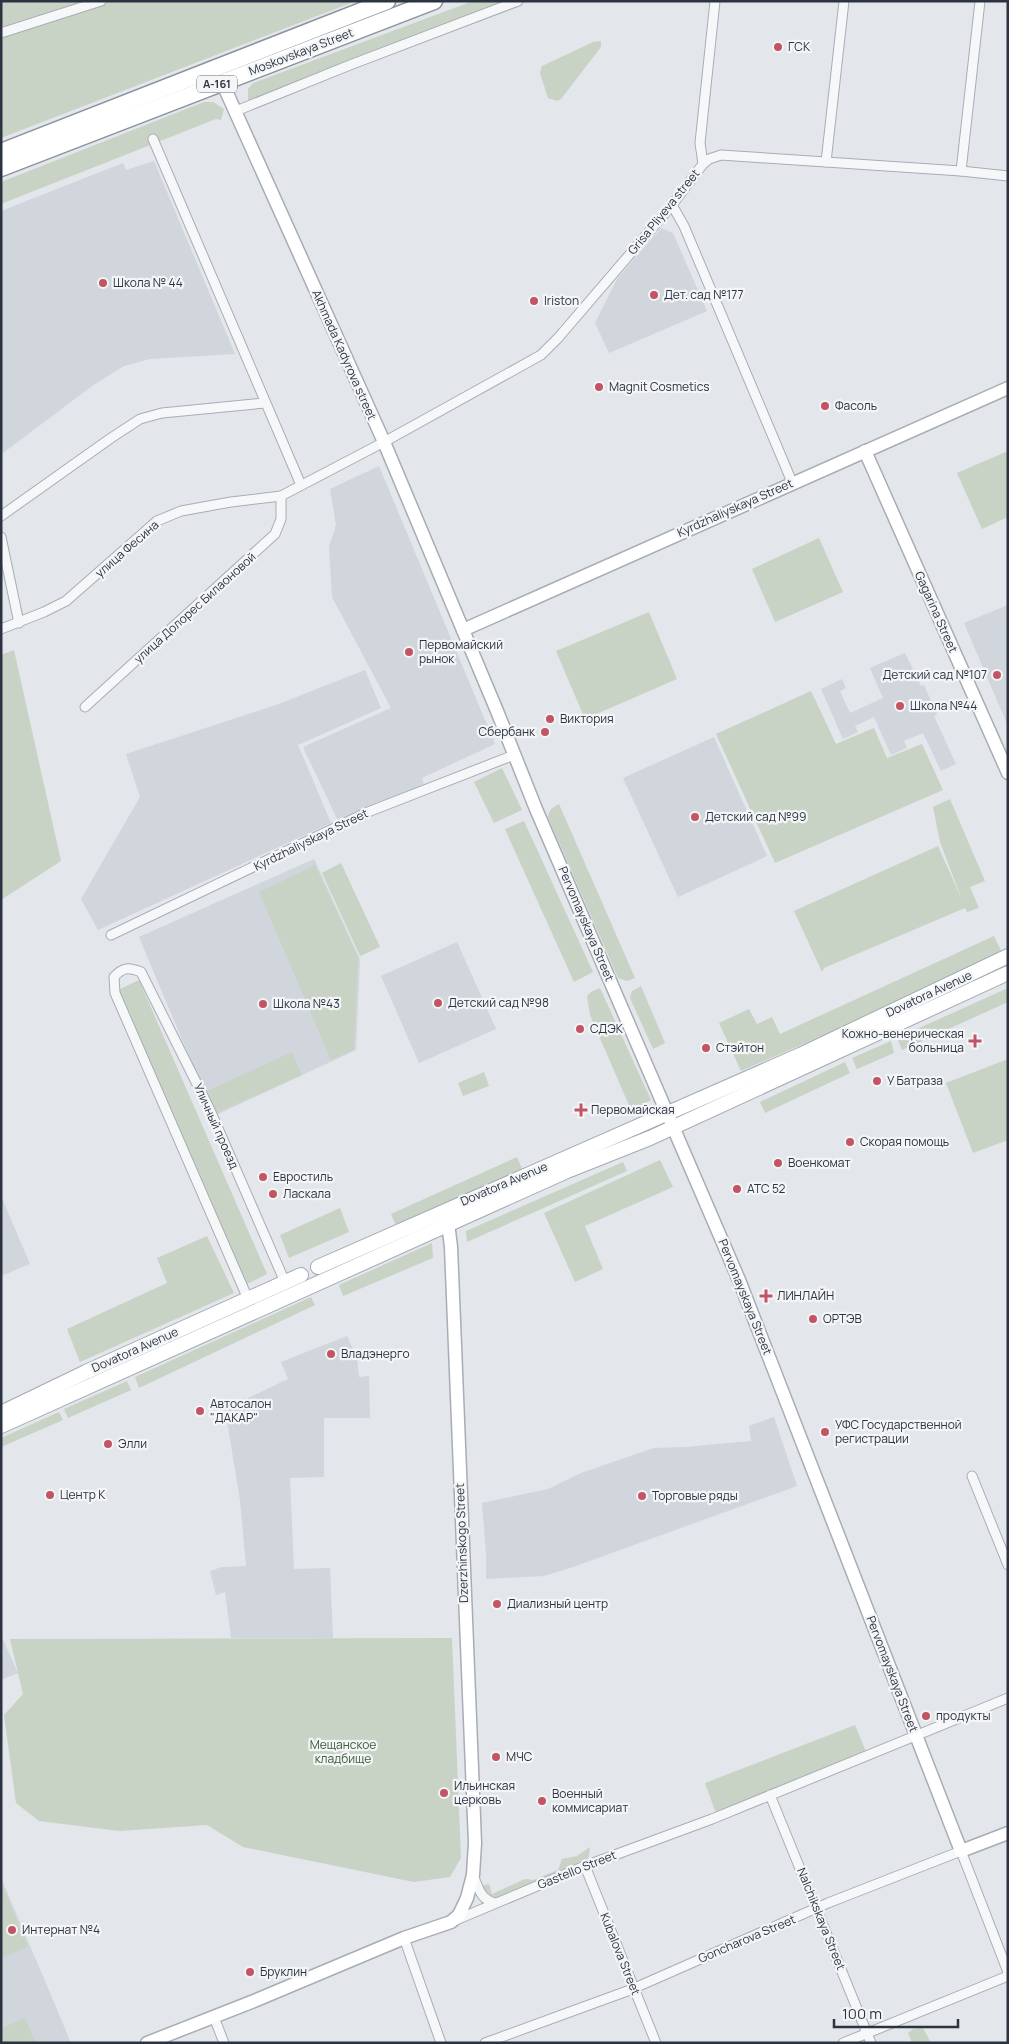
<svg xmlns="http://www.w3.org/2000/svg" width="1009" height="2044" font-family="Manrope,sans-serif">
  <style>
    .built { fill: #d1d5dc }
    .green { fill: #c8d3c5 }
    .lines { fill: none; stroke-linecap: round; stroke-linejoin: round }
    .street-casing { stroke: #a8adb4; stroke-width: 11 }
    .secondary-casing { stroke: #a8adb4; stroke-width: 15 }
    .primary-casing { stroke: #a4aab5; stroke-width: 16 }
    .highway-casing { stroke: #8c939f; stroke-width: 19 }
    .street { stroke: #f6f7f9; stroke-width: 9 }
    .secondary { stroke: #fff; stroke-width: 12 }
    .primary { stroke: #fff; stroke-width: 14 }
    .highway { stroke: #fff; stroke-width: 16 }
    .poi-dot { fill: #c25564; stroke: #f3f5f7; stroke-width: 2 }
    .labels { text-anchor: middle; stroke-width: 4.5; stroke-linejoin: round; paint-order: stroke }
    .shield { fill: #f3f5f7; stroke: #686e78; stroke-width: 1 }
    .shield-label { font-size: 11px; font-weight: bold; fill: #2c3441 }
    .poi-label { font-size: 12px; fill: #2c3441; stroke: #f3f5f7; text-anchor: start }
    .street-label { font-size: 12px; fill: #2c3441; stroke: #f3f5f7 }
    .park-label { font-size: 12px; fill: #415b3b; stroke: #f3f5f7 }
  </style>
  <rect width="100%" height="100%" fill="#e3e6ea"/>
  <g class="built">
    <path d="M154,161l81,193 -85,5 -26,7 -32,20 -89,67 -2,-8v-234l122,-48 3,7z"/>
    <path d="M661,228l12,5 34,78 -98,42 -14,-30 22,-44z"/>
    <path d="M379,466l116,278 -73,34 2,8 -84,39 -37,-78 88,-39 -59,-111 -3,-50 7,-22 -6,-36z"/>
    <path d="M1008,605v121l-44,-103z"/>
    <path d="M905,653l16,33 3,-1 13,29 -3,2 22,48 -15,7 -18,-38 -19,8 3,7 -16,7 -17,-38 -19,9 3,6 -15,7 -22,-50 21,-10 4,9 -6,3 10,22 33,-15 -13,-30z"/>
    <path d="M365,670l16,38 -83,37 33,78 -233,107 -17,-31 59,-102 -14,-43 150,-49z"/>
    <path d="M714,737l53,119 -89,41 -55,-119z"/>
    <path d="M314,859l46,100 -4,91 -142,66 -75,-179z"/>
    <path d="M457,942l39,87 -77,34 -38,-87z"/>
    <path d="M1,1196l29,68 -29,12z"/>
    <path d="M347,1336l10,22 2,19 10,-1 1,42h-46v59l-34,1 4,91 36,-1 3,70h-102l-6,-46 -9,3 -6,-24 12,-4 24,-1 -6,-66 -15,-91 63,-30 -7,-17z"/>
    <path d="M774,1417l23,69 -224,81 -29,9 -58,3v-26l-4,-50 66,-14 33,-16 73,-25 31,-1 66,-6 -2,-15z"/>
    <path d="M1,1635l17,38 -17,7z"/>
    <path d="M1,1878l44,103 26,62h-70z"/>
  </g>
  <g class="green">
    <path d="M1,1h355l-355,137z"/>
    <path d="M473,1h47l-269,101 -3,-2v-11l5,-6z"/>
    <path d="M601,41v6l-40,52 -4,2 -9,-3 -8,-25 2,-7 51,-24z"/>
    <path d="M204,102h9l11,7 -3,11 -5,-1 -215,85v-22z"/>
    <path d="M1008,451v66l-26,12 -25,-56z"/>
    <path d="M819,538l24,54 -68,30 -23,-53z"/>
    <path d="M649,612l28,67 -92,40 -29,-68z"/>
    <path d="M14,650l47,211 -60,39v-245z"/>
    <path d="M811,691l25,53 38,-16 13,30 35,-14 21,46 -168,73 -59,-129z"/>
    <path d="M502,768l20,42 -28,13 -20,-41z"/>
    <path d="M950,799l35,82 -15,6 9,21 -12,4 -2,-4 -141,60 -2,4 -28,-61 144,-65 24,54 -22,-58 -7,-35z"/>
    <path d="M559,804l76,174 -8,3 -9,-3 -70,-161c1,-7 4,-9 11,-13z"/>
    <path d="M524,821l69,151 -19,10 -69,-153z"/>
    <path d="M341,863l39,84 -20,9 -38,-83z"/>
    <path d="M315,865l43,92 -4,93 -23,10 -72,-168z"/>
    <path d="M994,936l10,21 -263,114 -22,-48 30,-14 8,15 15,-7 8,17z"/>
    <path d="M139,980l128,294 -22,11 -129,-294z"/>
    <path d="M641,986l24,57 -12,6 -23,-51 2,-7z"/>
    <path d="M600,988l51,112 -20,10 -41,-95 -3,-19 4,-4z"/>
    <path d="M1008,988v14l-106,48 -5,-12z"/>
    <path d="M891,1041l3,12 -37,16 -5,-11z"/>
    <path d="M292,1052l10,23 -86,38 -9,-22z"/>
    <path d="M1008,1059v81l-35,13 -27,-70z"/>
    <path d="M845,1062l5,11 -85,40 -5,-11z"/>
    <path d="M484,1072l5,14 -26,10 -5,-13z"/>
    <path d="M517,1157l6,14 -127,54 -5,-11z"/>
    <path d="M660,1160l13,27 -88,39 18,43 -28,13 -31,-69z"/>
    <path d="M623,1162l4,9 -160,71 -1,-11z"/>
    <path d="M340,1208l9,24 -60,26 -9,-23z"/>
    <path d="M207,1236l27,57 -154,69 -13,-33 100,-46 -10,-25z"/>
    <path d="M432,1243l1,15 -90,38 -4,-11z"/>
    <path d="M311,1297l4,8 -176,83 -4,-11z"/>
    <path d="M127,1381l4,9 -63,28 -4,-9z"/>
    <path d="M59,1412l4,8 -62,27v-9z"/>
    <path d="M452,1638l9,220 -11,19 -36,5 -171,-35 -36,-22 -88,6 -80,-10 -23,-18 -12,-88 19,-21 -13,-55z"/>
    <path d="M855,1725l13,32 -151,59 -12,-33z"/>
    <path d="M590,1847l-2,16 -98,46 -9,-5v-18l8,-2 3,10 33,-15 8,1 25,-10 4,-11 15,-3z"/>
    <path d="M1,1882l27,65 -27,11z"/>
    <path d="M25,2018l11,25h-32l-3,-6v-9z"/>
    <path d="M923,2028l8,15h-19l-4,-10 5,-4z"/>
  </g>
  <g class="lines">
    <defs>
      <g id="street">
        <path d="M1,33l100,-32"/>
        <path d="M236,111l114,-46 168,-64"/>
        <path d="M153,139l148,346"/>
        <path d="M826,162l18,-161"/>
        <path d="M703,164l-3,-21 15,-142"/>
        <path d="M961,171l19,-170"/>
        <path d="M672,205l12,21 108,256"/>
        <path d="M1,516l110,-78 29,-19 22,-6 103,-10"/>
        <path d="M1,537l18,86"/>
        <path d="M1,629l43,-17 22,-11 91,-80 24,-10 50,-9 50,-6 103,-54 157,-87 17,-17 114,-133 31,-41 6,-5 12,-4 240,16 47,5"/>
        <path d="M85,707l190,-173 6,-15v-23"/>
        <path d="M111,935l257,-123 146,-57"/>
        <path d="M248,1299l-133,-306 -1,-16c9,-10 15,-10 27,-5l69,138 75,172"/>
        <path d="M972,1476l36,89"/>
        <path d="M770,1795l101,248"/>
        <path d="M585,1866l71,177"/>
        <path d="M473,1875c6,14 7,24 22,28"/>
        <path d="M456,1920l129,-54 127,-47 296,-121"/>
        <path d="M404,1938l37,105"/>
        <path d="M214,2017l10,26"/>
        <path d="M485,2043l145,-53 198,-87 133,-52 47,121"/>
        <path d="M843,2043l165,-67"/>
      </g>
      <g id="secondary">
        <path d="M222,82l162,360 113,269 39,98 203,471 222,571 47,-18"/>
        <path d="M865,451l143,322"/>
        <path d="M463,630l545,-242"/>
        <path d="M147,2043l107,-42 150,-63 47,-16 8,-7 8,-17 6,-23 2,-32 -24,-596 -4,-32"/>
      </g>
      <g id="primary">
        <path d="M318,1267l482,-212 208,-99"/>
        <path d="M1,1413l85,-41 215,-97"/>
        <path d="M1,1426l566,-255 83,-33 358,-165"/>
      </g>
      <g id="highway">
        <path d="M1,152l386,-151"/>
        <path d="M1,168l433,-167"/>
      </g>
    </defs>
    <use href="#street" class="street-casing"/>
    <use href="#secondary" class="secondary-casing"/>
    <use href="#primary" class="primary-casing"/>
    <use href="#highway" class="highway-casing"/>
    <use href="#street" class="street"/>
    <use href="#secondary" class="secondary"/>
    <use href="#primary" class="primary"/>
    <use href="#highway" class="highway"/>
  </g>
  <g class="poi-dot">
    <circle cx="778" cy="47" r="5"/>
    <circle cx="103" cy="283" r="5"/>
    <circle cx="654" cy="295" r="5"/>
    <circle cx="534" cy="301" r="5"/>
    <circle cx="599" cy="387" r="5"/>
    <circle cx="825" cy="406" r="5"/>
    <circle cx="409" cy="652" r="5"/>
    <circle cx="997" cy="675" r="5"/>
    <circle cx="900" cy="706" r="5"/>
    <circle cx="550" cy="719" r="5"/>
    <circle cx="545" cy="732" r="5"/>
    <circle cx="695" cy="817" r="5"/>
    <circle cx="438" cy="1003" r="5"/>
    <circle cx="263" cy="1004" r="5"/>
    <circle cx="580" cy="1029" r="5"/>
    <path d="M972.5 1033.5h5v5h5v5h-5v5h-5v-5h-5v-5h5z"/>
    <circle cx="706" cy="1048" r="5"/>
    <circle cx="877" cy="1081" r="5"/>
    <path d="M578.5 1102.5h5v5h5v5h-5v5h-5v-5h-5v-5h5z"/>
    <circle cx="850" cy="1142" r="5"/>
    <circle cx="778" cy="1163" r="5"/>
    <circle cx="263" cy="1177" r="5"/>
    <circle cx="737" cy="1189" r="5"/>
    <circle cx="273" cy="1194" r="5"/>
    <path d="M763.5 1288.5h5v5h5v5h-5v5h-5v-5h-5v-5h5z"/>
    <circle cx="813" cy="1319" r="5"/>
    <circle cx="331" cy="1354" r="5"/>
    <circle cx="200" cy="1411" r="5"/>
    <circle cx="825" cy="1432" r="5"/>
    <circle cx="108" cy="1444" r="5"/>
    <circle cx="50" cy="1495" r="5"/>
    <circle cx="642" cy="1496" r="5"/>
    <circle cx="497" cy="1604" r="5"/>
    <circle cx="926" cy="1716" r="5"/>
    <circle cx="496" cy="1757" r="5"/>
    <circle cx="444" cy="1793" r="5"/>
    <circle cx="542" cy="1801" r="5"/>
    <circle cx="12" cy="1930" r="5"/>
    <circle cx="250" cy="1972" r="5"/>
  </g>
  <g class="labels">
    <rect class="shield" x="197" y="75.5" width="40" height="17" rx="4"/>
    <g class="shield-label">
      <text x="217" y="88">А-161</text>
    </g>
    <g class="poi-label">
      <text x="788" y="51">ГСК</text>
      <text x="113" y="287">Школа № 44</text>
      <text x="664" y="299">Дет. сад №177</text>
      <text x="544" y="305">Iriston</text>
      <text x="609" y="391">Magnit Cosmetics</text>
      <text x="835" y="410">Фасоль</text>
      <text x="419" y="649">Первомайский<tspan x="419" dy="14">рынок</tspan></text>
      <text x="987" y="679" text-anchor="end">Детский сад №107</text>
      <text x="910" y="710">Школа №44</text>
      <text x="560" y="723">Виктория</text>
      <text x="535" y="736" text-anchor="end">Сбербанк</text>
      <text x="705" y="821">Детский сад №99</text>
      <text x="448" y="1007">Детский сад №98</text>
      <text x="273" y="1008">Школа №43</text>
      <text x="590" y="1033">СДЭК</text>
      <text x="964" y="1038" text-anchor="end">Кожно-венерическая<tspan x="964" dy="14">больница</tspan></text>
      <text x="716" y="1052">Стэйтон</text>
      <text x="887" y="1085">У Батраза</text>
      <text x="591" y="1114">Первомайская</text>
      <text x="860" y="1146">Скорая помощь</text>
      <text x="788" y="1167">Военкомат</text>
      <text x="273" y="1181">Евростиль</text>
      <text x="747" y="1193">АТС 52</text>
      <text x="283" y="1198">Ласкала</text>
      <text x="777" y="1300">ЛИНЛАЙН</text>
      <text x="823" y="1323">ОРТЭВ</text>
      <text x="341" y="1358">Владэнерго</text>
      <text x="210" y="1408">Автосалон<tspan x="210" dy="14">"ДАКАР"</tspan></text>
      <text x="835" y="1429">УФС Государственной<tspan x="835" dy="14">регистрации</tspan></text>
      <text x="118" y="1448">Элли</text>
      <text x="60" y="1499">Центр К</text>
      <text x="652" y="1500">Торговые ряды</text>
      <text x="507" y="1608">Диализный центр</text>
      <text x="936" y="1720">продукты</text>
      <text x="506" y="1761">МЧС</text>
      <text x="454" y="1790">Ильинская<tspan x="454" dy="14">церковь</tspan></text>
      <text x="552" y="1798">Военный<tspan x="552" dy="14">коммисариат</tspan></text>
      <text x="22" y="1934">Интернат №4</text>
      <text x="260" y="1976">Бруклин</text>
    </g>
    <g class="street-label">
      <text transform="translate(301 52) rotate(-21)" y="4">Moskovskaya Street</text>
      <text transform="translate(664 212) rotate(-51)" y="4">Grisa Pliyeva street</text>
      <text transform="translate(344 355) rotate(66)" y="4">Akhmada Kadyrova street</text>
      <text transform="translate(735 508) rotate(-24)" y="4">Kyrdzhaliyskaya Street</text>
      <text transform="translate(127 549) rotate(-41)" y="4">улица Фесина</text>
      <text transform="translate(195 608) rotate(-42)" y="4">улица Долорес Билаоновой</text>
      <text transform="translate(936 612) rotate(66)" y="4">Gagarina Street</text>
      <text transform="translate(311 840) rotate(-26)" y="4">Kyrdzhaliyskaya Street</text>
      <text transform="translate(586 924) rotate(67)" y="4">Pervomayskaya Street</text>
      <text transform="translate(929 994) rotate(-25)" y="4">Dovatora Avenue</text>
      <text transform="translate(216 1126) rotate(66)" y="4">Уличный проезд</text>
      <text transform="translate(504 1184) rotate(-23)" y="4">Dovatora Avenue</text>
      <text transform="translate(745 1297) rotate(68)" y="4">Pervomayskaya Street</text>
      <text transform="translate(135 1350) rotate(-24)" y="4">Dovatora Avenue</text>
      <text transform="translate(462 1543) rotate(-92)" y="4">Dzerzhinskogo Street</text>
      <text transform="translate(892 1674) rotate(69)" y="4">Pervomayskaya Street</text>
      <text transform="translate(577 1870) rotate(-22)" y="4">Gastello Street</text>
      <text transform="translate(821 1919) rotate(68)" y="4">Nalchikskaya Street</text>
      <text transform="translate(747 1939) rotate(-23)" y="4">Goncharova Street</text>
      <text transform="translate(620 1954) rotate(68)" y="4">Kubalova Street</text>
    </g>
    <g class="park-label">
      <text x="343" y="1749">Мещанское<tspan x="343" dy="14">кладбище</tspan></text>
    </g>
  </g>
  <rect width="1009" height="2044" fill="none" stroke="#2c3441" stroke-width="5"/>
  <path d="M834 2019v8h124v-8" fill="none" stroke="#2c3441" stroke-width="2.5"/>
  <text x="842" y="2019" font-size="15" fill="#2c3441" stroke="#f3f5f7" stroke-width="4" paint-order="stroke">100 m</text>
</svg>
